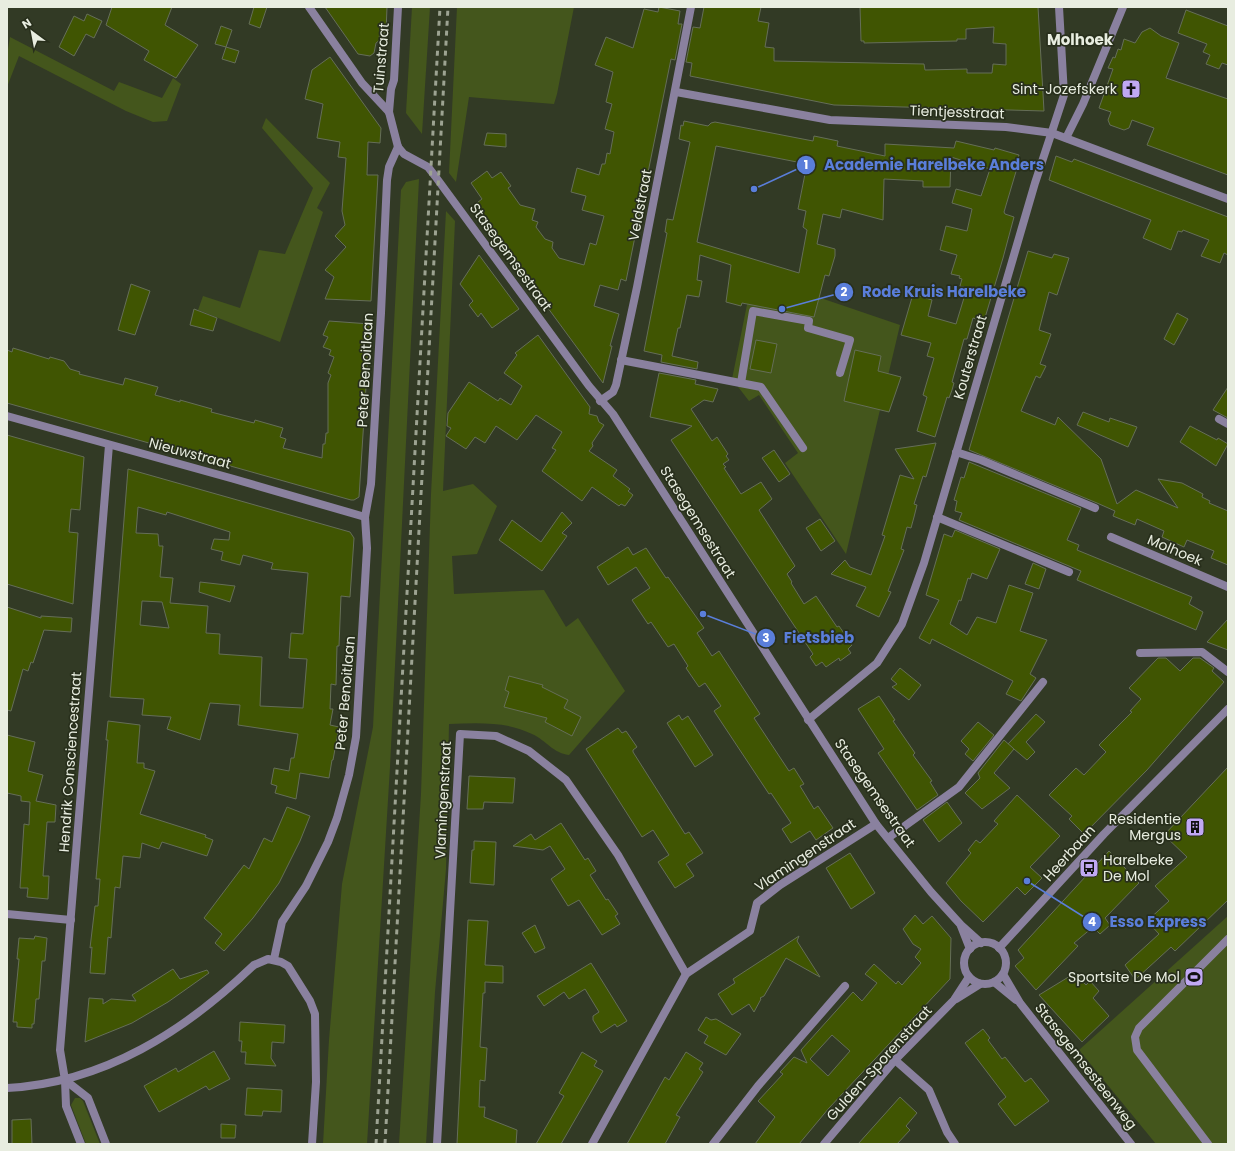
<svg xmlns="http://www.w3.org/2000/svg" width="1235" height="1151" font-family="Poppins,sans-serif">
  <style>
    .green { fill: #44561c }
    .building { fill: #405502; stroke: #656e58; fill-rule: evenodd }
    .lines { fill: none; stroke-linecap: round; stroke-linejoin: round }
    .service { stroke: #8a819f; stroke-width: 8 }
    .pedestrian { stroke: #8a819f; stroke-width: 8 }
    .minor { stroke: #8a819f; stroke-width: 8 }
    .tertiary { stroke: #8a819f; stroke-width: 8 }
    .rail { stroke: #9da392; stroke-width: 3; stroke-dasharray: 5 5; stroke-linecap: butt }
    .labels { text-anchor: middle; stroke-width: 3.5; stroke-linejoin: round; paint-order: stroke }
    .street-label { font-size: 14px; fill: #e8ede0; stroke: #282f1c }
    .poi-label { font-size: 14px; fill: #e8ede0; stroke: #282f1c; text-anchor: end }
    .neighbourhood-label { font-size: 15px; font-weight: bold; fill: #e8ede0; stroke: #282f1c }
    .leader { fill: none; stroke: #5a7eda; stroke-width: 1.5 }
    .callout-dot { fill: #5a7eda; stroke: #282f1c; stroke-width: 1.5 }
    .mark-label { font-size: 12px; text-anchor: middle; font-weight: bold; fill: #fff }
    .callout-label { font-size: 15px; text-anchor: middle; font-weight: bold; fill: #5a7eda; stroke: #282f1c; stroke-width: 3.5; stroke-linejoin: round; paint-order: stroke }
  </style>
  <rect width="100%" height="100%" fill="#323a25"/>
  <g class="green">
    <path d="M412,7h18l-8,127 -16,-21z"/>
    <path d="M457,7h117l-17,87 -3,10 -85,-7 -13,85 -7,-9z"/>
    <path d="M10,37l104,54 5,-9 43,16 11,-20 8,6 -14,37 -14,1 -27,-11 -107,-55 -12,31v-32z"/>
    <path d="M266,118l64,65 -13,25 6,4 -43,130 -82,-32 5,-14 37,12 19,-58 26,4 28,-66 -51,-60z"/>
    <path d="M419,179l-29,588 -23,377h-44l6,-104 13,-156 31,-157 28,-537 5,-8z"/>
    <path d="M446,211l9,10 -12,270 30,-7 24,22 -20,48 -25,2 2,38 90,-4 22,37 12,-9 47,73 -56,64c-16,-2 -22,-14 -37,-21 -26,-13 -55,-11 -83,-10l-3,145 -11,123 -9,152h-27l22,-350 10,-300z"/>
    <path d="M753,275l147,50 -54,229 -61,-91 13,-10 -39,-58 -10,6 -17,-22z"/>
    <path d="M1228,916v228h-72l-77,-94z"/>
    <path d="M75,1098h5l3,3 17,43h-14l-15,-39z"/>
  </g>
  <g class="building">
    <path d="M112,7h60l-7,18 33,20 -22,33 -32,-18 5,-9 -43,-26z"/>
    <path d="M254,7h13l-7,21 -11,-4z"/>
    <path d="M325,7h62l-1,25 -7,4 2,3 -5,4 -2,10 -4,3 -12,-2z"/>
    <path d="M659,7l21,4 -2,13h4l-7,36 -4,-1 -45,222 -5,-2 -3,11 -18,-5 -6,21 25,8 -9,32h2l-9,37 -130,-177 9,-7 -11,-16 16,-12 5,7 9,-6 10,14 -3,2 12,17 15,4 -3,11 6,2 -2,5 9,12 8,3 -1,6 7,10 25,7 6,-22 6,2 8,-29 -22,-6 4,-14 -15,-4 6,-24 22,7 3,-11h3l2,-11 3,1 4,-22 -9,-3 7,-25 -6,-2 7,-30 -18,-7 11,-28 27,11 11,-39 14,3z"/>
    <path d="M704,7h57l-3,14 11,2 -4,24 9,1v13l150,3 1,6 42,-1v4h25l1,-9 13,1v-21l-13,-1 1,-16 -28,2v10h-9v2l-93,2v-2h-3l-1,-34h178l6,104 -210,-6 -144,-29 2,-13 -6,-1 7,-35 7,1z"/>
    <path d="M1186,10l42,16v39l-6,-2 -3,6 -13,-5 4,-9 -7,-3 4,-8 -29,-11z"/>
    <path d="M87,14l15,7 -8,17 -8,-4 -12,22 -15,-9 15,-31 10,5z"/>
    <path d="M221,26l11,4 -6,17 13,4 -4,12 -13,-4 4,-12 -11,-3z"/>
    <path d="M1150,28l11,8 18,7 -13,35 62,21v76l-81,-30 7,-17 -22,-8 -3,8 -5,2 -14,-5 -2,-5 3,-8 -12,-4 14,-39 -5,-1 5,-11 2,1 3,-9 3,1 3,-11 11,4 7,-11z"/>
    <path d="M330,57l51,71 -1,15 -12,-1 -1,33h11l-7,126 -46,-2 9,-22 -9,-7 21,-23 -11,-11 10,-11 -3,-14 4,-53 -8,-1 2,-15 -23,-4 6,-34 -18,-5 7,-29z"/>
    <path d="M684,121l24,5 3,-3 4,-1 98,19 1,-5 24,5 -1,5 48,10v-12l69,4 2,-7 38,9 1,-2 24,7 -1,3h2l-16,54 1,2 9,3 -11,41 -19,63 -11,-3 -6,21h-3l-12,43 2,1 -2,7 -3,8 -2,-1 -12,40 -18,-6 10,-34 -4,-2 11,-37 -7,-2 4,-13 -30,-8 12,-41 19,6 -4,16 28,8 11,-36 -7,-2 2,-7 -3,-1 1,-2 -9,-2 6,-19 -17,-5 6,-24 21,5 5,-22 -20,-6 4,-14 25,7 9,-27 -39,-12 -1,30h-27v-6l-39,-2 -1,41 -41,-11 -2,9 -17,-4 -6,30 18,5v7l-6,20 -4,-1 -11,42 -72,-14 -1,3 -15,-4 5,-37 -31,-10 -3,25 5,1 -3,16 -12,-2 -7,33h-2l-6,28 26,6 -1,7 -36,-7 1,-7 -18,-4 23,-118 -2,-1 2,-13 6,1 17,-78 -11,-3 2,-14 2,1zM716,146l91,18 -9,45 8,2 -3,16 4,3 -8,43 -102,-31z"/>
    <path d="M487,133l19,1v13l-22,-2z"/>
    <path d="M1056,156l16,6 2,-3 154,58v38l-4,-2 -4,10 -19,-7 8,-16 -26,-10 -1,2 -4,-1 -7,19 -28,-12 8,-18 -102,-40z"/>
    <path d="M1028,251l24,7 2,-4 15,4 -12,37 -8,-3 -10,38 12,4 -11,30 6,2 -6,12 -4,-2 -15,35 34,14 3,-8 43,42 16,45 19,-14 42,18 -20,-29 24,4 21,11 -1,3 8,4 -1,2 19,8v54l-17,-7 3,-7 -27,-11 -3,7 -22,-10 2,-6 -27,-12 -2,6 -22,-9 2,-5 -18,-8 -128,-53z"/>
    <path d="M479,255l40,54 -27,19 -11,-15 -3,4 -9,-12 4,-4 -13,-17z"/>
    <path d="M131,284l19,7 -15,44 -17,-5z"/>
    <path d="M194,309l23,9 -4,13 -23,-6z"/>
    <path d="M1177,313l11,6 -14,26 -10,-6z"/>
    <path d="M329,321l41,3 -11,173 -5,3h-3l-344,-97v-53l5,2 1,-4 36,11 1,-2 14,4 6,8 10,3 -1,2 44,11 2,-7 33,9 -3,8 25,7v-2l32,9 -1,3 43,11 1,-3 28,8 -3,9 6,2 -3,9 39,10 1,-14h2l1,-11h2v-50l3,-8 -3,-2 6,-16 -5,-2 2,-5 -8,-3 5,-10 -5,-2z"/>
    <path d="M538,335l52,72 -1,7 8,2 2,6 5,3 -12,18 1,3 -4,5 28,19 -4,6 17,13 -2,2 5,4 -8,11 -4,-2 -2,2 -27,-19 -10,14 -40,-30 14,-21 -4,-2 10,-16 -26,-17 -19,25 -21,-14 -11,17 -10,-6 -9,12 -20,-13 5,-8 -4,-2 1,-13 21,-31 29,19 2,-3 11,7 11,-19 -18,-13 13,-18 -2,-2z"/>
    <path d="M756,340l21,4 -6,29 -21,-4z"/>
    <path d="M855,350l26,6 -3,15 23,6 -12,35 -45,-11z"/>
    <path d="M659,373l37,7 -1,4 23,5 -5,13 -9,-2 -13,9 21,32 5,-4 11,17 -2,2 3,4 -6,4 3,3 -2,1 17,26 20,-12 11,17 -13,11 36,56 -8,8 5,8 -1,1 13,21 12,-8 21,31 2,-1 13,19 -4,4 3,4 -11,8 -1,-3 -13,9 -4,-5 -6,4 -6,-9 3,-3 -142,-214 21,-14 -42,-9z"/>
    <path d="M1228,387v31l-15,-8z"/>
    <path d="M1083,412l26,10 1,-4 27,9 -9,20 -51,-22z"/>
    <path d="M1190,426l27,14 1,-2 10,6 -12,22 -36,-24z"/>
    <path d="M7,435l77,22 -4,53 -9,-1 -2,23 9,1 -5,71 -66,-20z"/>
    <path d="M936,443l-10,34 -3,-1 -9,28 3,1 -3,12 -3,11 -4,-1 -6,22 3,1 -16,41 3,1 -12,25 -23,-11 10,-19 -35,-13 14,-14 5,7 21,8 14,-39 -3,-1 18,-60 14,4 -19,-30z"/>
    <path d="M774,450l16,24 -11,8 -17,-24z"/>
    <path d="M969,462l112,46 -14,32 12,5 -2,5 115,47 -3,7 14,8 -7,18 -119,-50 4,-9 -122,-51 3,-7 -7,-2 2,-10 -3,-1 7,-23 3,1z"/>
    <path d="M128,469l222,63 4,6 -4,59 -9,-1 -2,50h-2l-1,39 -5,-1 -1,25h3l-3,16 9,2 -6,33h-1l-3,18 -29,-5 -4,26 -21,-6 2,-7 -6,-2 3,-16 15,3 2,-13h3l4,-24 -60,-9 2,-20 -30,-2 -10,37 -33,-11 4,-12 -29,-2 2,-16 -34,-2zM138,507l28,8 1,-3 63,20 -1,8 -15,-1 -3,10 12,3 -2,8 19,5 3,-10 30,8 -2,6 37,4 -5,61 -12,-1 -2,25 18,1 -4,49 -43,-2 2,-49 -43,-3 1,-20 -14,-1 2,-27 -38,-3 3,-25 -13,-1 3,-31h-4l-1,-12 -22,-1zM142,601l20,1 7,26 -29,-3z"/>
    <path d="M562,512l10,11 -10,10 5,3 -25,35 -43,-31 13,-20 29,22z"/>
    <path d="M820,519l15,22 -14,10 -15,-23z"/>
    <path d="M955,530l45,19 -13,30 -15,-6 -2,6 -2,-1 -7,23 -2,-1 -9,24 17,11 10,-18 19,6 13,-38 24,8 -13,38 27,9 -17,34 6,4 -15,23 -15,-7 7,-13 -81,-42 -2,5 -11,-6 20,-38 -13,-5 18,-61 8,3z"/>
    <path d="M628,547l5,8 13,-7 20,30 2,-1 36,51 -7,5 15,23 7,-5 41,63 -6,4 35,53 5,-3 10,16 -4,2 14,23 4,-3 15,22 -17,12 -6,-9 -19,12 -9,-14 9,-6 -20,-30 -2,1 -55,-83 7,-5 -16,-23 -6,4 -13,-19 2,-2 -14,-22 -6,3 -17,-25 -3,2 -16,-24 18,-12 -14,-21 -28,18 -11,-18z"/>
    <path d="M1033,563l13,6 -7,20 -14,-5z"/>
    <path d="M200,582l35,4 -5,16 -31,-10z"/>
    <path d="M7,607l34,11v-2l31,2 -1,14 -27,-2 -11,33 -2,-1 -3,9 -5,-2 -12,42 -4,-1z"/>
    <path d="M1228,619v31l-21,-8z"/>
    <path d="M1158,658h8l14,13 13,-13h7l14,10 -2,3 12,11 -77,88 -63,64 -15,-15 3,-3 -23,-21 27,-27 8,7 22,-23 -7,-7 33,-33 -2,-1 11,-12 -12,-11z"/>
    <path d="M900,668l21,17 -12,15 -17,-13 5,-3 -6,-5z"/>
    <path d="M509,676l34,9 -1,2 26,13 -4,8 17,9 -9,19 -27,-14 2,-4 -43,-11 5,-15 -4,-2z"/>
    <path d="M879,696l16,24 -2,1 22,32 -2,2 19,26 -2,1 8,13 -21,15 -39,-57 6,-4 -26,-40z"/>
    <path d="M1036,714l9,8 -19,20 9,10 -8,8 -19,-16z"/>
    <path d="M679,715l3,5 6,-4 25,39 -18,12 -28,-44z"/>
    <path d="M108,721l32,4 -3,38h7v5l11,3 -15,43 66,21 -1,2 8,3 -6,16 -45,-14 -3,7 -17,-6 -2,15 -17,-2 -3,32 -5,-1 -4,51 -3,-1 -3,37 -15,-1 2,-26 -2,1 5,-42h3l2,-27h-4l12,-139h-2z"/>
    <path d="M978,722l16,13 -21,26 -8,-7 4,-5 -8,-8z"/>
    <path d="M618,728l4,5 4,-2 11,16 -4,3v2l52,82 4,-2 14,21 -17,11 8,12 -19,12 -17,-26 11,-7 -16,-25 -11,7 -56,-88z"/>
    <path d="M7,735l28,7 -7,29 15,4 -7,26 20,4 -1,17h-8l-4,54h6l-1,23 -21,-2 1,-9h-8l4,-64 5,1 1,-23 -9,-1v-5l-14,-3z"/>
    <path d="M1004,740l10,9 -20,24 16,15 -28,21 -17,-16 15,-15 -2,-5z"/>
    <path d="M1228,767v133l-53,51 -4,-4 -34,31h-3l-9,-13 34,-31 -12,-13 22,-20 -14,-15 32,-29 -23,-22z"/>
    <path d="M469,776l46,2 -2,25 -29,-1 -1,7h-16z"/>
    <path d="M1017,795l43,41 -30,31 12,11 -17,17 -8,-8 -34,35 -22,-21 -15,-18 25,-30 -3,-3 8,-10 4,3 18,-19 -4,-3z"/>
    <path d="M947,802l15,21 -23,19 -16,-22z"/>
    <path d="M287,807l23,9 -10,25 -21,42 -26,35 -29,33 -9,-8 7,-9 -18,-16 40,-53 5,4 15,-31 8,4z"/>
    <path d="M561,823l24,37 3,-2 8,13 -6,4 16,25 2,-1 10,15 -3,2 5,8 -18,11 -23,-35 -11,6 -17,-27 14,-10 -15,-23 -7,4 -30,-4 18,-12 4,6z"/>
    <path d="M474,841l22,1 -2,43 -24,-2 2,-33h2z"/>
    <path d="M1109,851l30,32 -34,35 5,7 -10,9 -7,-7 -19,16 4,3 -42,44 -21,-24 9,-8 -6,-8z"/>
    <path d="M850,853l25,40 -24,16 -25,-41z"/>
    <path d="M915,915l8,9 9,-8 19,22 -1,41 -121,129 -30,36h-44l20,-27 -17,-16 25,-27 -3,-2 14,-15 13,6 -6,-13 52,-58 9,9 15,-18 -12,-9 9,-10 22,20 2,-3 4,4 19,-22 -6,-6 6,-8 -8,-5 -10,-15zM832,1035l18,16 -22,25 -18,-17z"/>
    <path d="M468,920l20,1 -3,44 18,1v17l-18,-1v11h-2l-3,54 7,1 -2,33 -5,-1 -1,27h6l-1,10 33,13 -1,14h-59z"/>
    <path d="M535,925l10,23 -10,5 -13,-20z"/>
    <path d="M35,936l12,2 -2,23h-3l-3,38h-3l-2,25h-2v4l-15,-1v-5h-4l6,-63h-2l2,-21 15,1z"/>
    <path d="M799,936l-2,5 23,36 -34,-19 -22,38 -4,2 1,1 -7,13 -5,-8 -17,11 -14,-21 17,-11 -2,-4z"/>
    <path d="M591,963l36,58 -10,6 -2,-3 -14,9 -8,-13v-4l6,-4 -14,-23 -16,10 -5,-7 -20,14 -7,-10z"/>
    <path d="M173,969l7,10 27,-9 2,3 -41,29 -36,21 -47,19 4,-44 14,1v5l8,-5 25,2 -4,-6z"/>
    <path d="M1075,973l11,12 4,-4 9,10 -6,7 16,18 -27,26 -43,-47z"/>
    <path d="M706,1017l5,3 5,-1 25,15 -15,21 -22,-12 4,-7 -10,-6z"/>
    <path d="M240,1022l45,3 -1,18 -12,-1 -1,16 5,8 -31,-2 1,-12h-5l1,-11h-3z"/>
    <path d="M983,1029l7,9 -2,2 14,19 3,-2 20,25 6,-4 18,23 -34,25 -17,-22 8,-7 -41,-54z"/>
    <path d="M214,1051l16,28 -21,11 -3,-4 -47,26 -15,-26 32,-18 2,4z"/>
    <path d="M582,1052l15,9 -3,5 9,5 -42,73h-25l28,-48 -5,-3z"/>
    <path d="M686,1052l17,11 -4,6 4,3 -27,43 4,2 -15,27h-38l38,-67 4,3z"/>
    <path d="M247,1088l35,2 -1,22 -18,-1 -1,5 -17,-1z"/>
    <path d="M900,1097l17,16 -11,13 4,4 -13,14h-39z"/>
    <path d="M31,1119l1,25h-20v-24z"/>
    <path d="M221,1124l15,1 -1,13h-14z"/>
  </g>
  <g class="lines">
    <g class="service">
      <path d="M621,360l140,27 42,61"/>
      <path d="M741,383l12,-72 56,10 -1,7 42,12 -10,33"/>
      <path d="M1219,419l9,5"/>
      <path d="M1140,653l62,-1 26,20"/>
      <path d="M888,838l71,-51 84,-105"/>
      <path d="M1208,1144l-71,-94 -2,-13 4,-9 89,-89"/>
    </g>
    <path class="pedestrian" d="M1066,138l17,-34 40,-97"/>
    <g class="minor">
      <path d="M676,92l154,28 176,7 46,6 176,66"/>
      <path d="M389,112l2,-23 3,-9 4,-73"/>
      <path d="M600,401l13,-9 3,-7 21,-98 54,-280"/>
      <path d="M7,416l227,63 131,38"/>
      <path d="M956,452l25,8 114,48"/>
      <path d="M937,517l132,55"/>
      <path d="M1111,537l117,50"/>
      <path d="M808,720l69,-57 25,-39 22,-61 111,-380 29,-88 -5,-88"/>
      <path d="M7,914l64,6"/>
      <path d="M274,959l8,-37 24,-36 22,-44 9,-24 12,-43 7,-38 11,-189 -2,-31 6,-33 10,-171 6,-133 2,-13 9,-20"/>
      <path d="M895,1060l34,30 18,42 8,12"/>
      <path d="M65,1080l23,18 18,46"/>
      <path d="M7,1088c97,-5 178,-57 247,-123l14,-6 13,3 7,4 22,35 5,13 1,68 -4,62"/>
      <path d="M81,1144l-15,-38 -1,-26 -5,-30 49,-605"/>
      <path d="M437,1144l23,-410 36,2 33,15 37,29 52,75 68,119"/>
      <path d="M592,1144l94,-170 64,-43 7,-28 23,-18 96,-61"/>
      <path d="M713,1144l45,-58 87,-100"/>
    </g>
    <g class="tertiary">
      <path d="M309,7l53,76 27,29 9,35 6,7 24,13 7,9 154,210 24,28 263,410 55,68 30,33 20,18"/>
      <path d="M961,926l9,23"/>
      <circle cx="985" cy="963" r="21"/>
      <path d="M999,948l105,-114 124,-125"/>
      <path d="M1003,974l17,29 111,141"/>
      <path d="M994,982l22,18"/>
      <path d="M956,999l24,-15"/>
      <path d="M824,1144l71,-84 59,-60 15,-23"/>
    </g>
    <g class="rail">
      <path d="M376,1144l64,-1137"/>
      <path d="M385,1144l63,-1137"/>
    </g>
  </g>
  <defs>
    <symbol id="church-square" viewBox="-11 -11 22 22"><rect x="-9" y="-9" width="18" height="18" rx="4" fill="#c0a8f3" stroke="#282f1c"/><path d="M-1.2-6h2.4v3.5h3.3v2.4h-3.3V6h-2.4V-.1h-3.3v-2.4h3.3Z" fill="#111"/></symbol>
    <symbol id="building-square" viewBox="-11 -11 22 22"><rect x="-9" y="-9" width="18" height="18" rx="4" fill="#c0a8f3" stroke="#282f1c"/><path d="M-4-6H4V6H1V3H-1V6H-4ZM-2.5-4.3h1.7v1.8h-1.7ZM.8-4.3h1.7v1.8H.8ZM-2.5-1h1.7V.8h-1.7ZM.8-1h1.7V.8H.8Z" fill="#111"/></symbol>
    <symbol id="bus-square" viewBox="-11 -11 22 22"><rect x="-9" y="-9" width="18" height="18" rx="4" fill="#c0a8f3" stroke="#282f1c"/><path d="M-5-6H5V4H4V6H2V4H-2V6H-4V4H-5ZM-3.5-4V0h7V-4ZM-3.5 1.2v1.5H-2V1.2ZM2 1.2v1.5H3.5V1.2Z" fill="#111"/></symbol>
    <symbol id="stadium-square" viewBox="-11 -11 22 22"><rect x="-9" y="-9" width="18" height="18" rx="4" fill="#c0a8f3" stroke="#282f1c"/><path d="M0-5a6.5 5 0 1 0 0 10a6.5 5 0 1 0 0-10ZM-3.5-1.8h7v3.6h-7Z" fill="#111"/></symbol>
  </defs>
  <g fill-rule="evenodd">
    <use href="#church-square" x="1120" y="78" width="22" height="22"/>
    <use href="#building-square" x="1184" y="816" width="22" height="22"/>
    <use href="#bus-square" x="1078" y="857" width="22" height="22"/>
    <use href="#stadium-square" x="1183" y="966" width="22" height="22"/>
  </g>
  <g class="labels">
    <g class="street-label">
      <text transform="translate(381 58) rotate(-85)" y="5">Tuinstraat</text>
      <text transform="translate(957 112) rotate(2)" y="5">Tientjesstraat</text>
      <text transform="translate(640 205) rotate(-79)" y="5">Veldstraat</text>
      <text transform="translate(511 257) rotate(54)" y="5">Stasegemsestraat</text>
      <text transform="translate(970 357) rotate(-74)" y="5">Kouterstraat</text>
      <text transform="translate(365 370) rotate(-87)" y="5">Peter Benoitlaan</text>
      <text transform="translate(190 453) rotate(15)" y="5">Nieuwstraat</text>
      <text transform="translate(698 522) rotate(58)" y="5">Stasegemsestraat</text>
      <text transform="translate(1175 550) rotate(23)" y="5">Molhoek</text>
      <text transform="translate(345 693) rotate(-85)" y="5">Peter Benoitlaan</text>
      <text transform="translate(70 762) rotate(-86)" y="5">Hendrik Consciencestraat</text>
      <text transform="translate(875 793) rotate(55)" y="5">Stasegemsestraat</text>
      <text transform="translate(443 800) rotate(-87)" y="5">Vlamingenstraat</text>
      <text transform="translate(1069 853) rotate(-48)" y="5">Heerbaan</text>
      <text transform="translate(805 855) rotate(-34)" y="5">Vlamingenstraat</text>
      <text transform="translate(879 1063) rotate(-48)" y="5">Gulden-Sporenstraat</text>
      <text transform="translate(1086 1066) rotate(52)" y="5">Stasegemsesteenweg</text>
    </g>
    <g class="poi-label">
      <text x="1117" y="94">Sint-Jozefskerk</text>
      <text x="1181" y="824">Residentie<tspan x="1181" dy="16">Mergus</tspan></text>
      <text x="1103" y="865" text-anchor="start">Harelbeke<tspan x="1103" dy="16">De Mol</tspan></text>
      <text x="1180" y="982">Sportsite De Mol</text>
    </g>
    <g class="neighbourhood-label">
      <text x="1080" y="45">Molhoek</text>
    </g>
  </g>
  <path class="leader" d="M754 189L806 165M782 309L844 292M703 614L766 638M1027 881L1092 922"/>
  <g class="callout-dot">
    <circle cx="754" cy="189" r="4"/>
    <circle cx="782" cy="309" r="4"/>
    <circle cx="703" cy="614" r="4"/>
    <circle cx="1027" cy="881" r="4"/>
    <circle cx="806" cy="165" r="10"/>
    <circle cx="844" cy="292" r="10"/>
    <circle cx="766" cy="638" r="10"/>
    <circle cx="1092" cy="922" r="10"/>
  </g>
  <g class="mark-label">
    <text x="806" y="169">1</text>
    <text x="844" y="296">2</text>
    <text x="766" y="642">3</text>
    <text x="1092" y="926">4</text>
  </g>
  <g class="callout-label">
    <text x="934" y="170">Academie Harelbeke Anders</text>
    <text x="944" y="297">Rode Kruis Harelbeke</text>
    <text x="819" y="643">Fietsbieb</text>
    <text x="1158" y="927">Esso Express</text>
  </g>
  <rect width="1235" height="1151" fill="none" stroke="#e8ede0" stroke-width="16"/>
  <g transform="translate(32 32) rotate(328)" stroke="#282f1c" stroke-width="3" paint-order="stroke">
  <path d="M0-3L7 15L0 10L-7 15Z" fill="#e8ede0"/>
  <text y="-6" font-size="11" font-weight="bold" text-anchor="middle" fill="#e8ede0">N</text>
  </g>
</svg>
